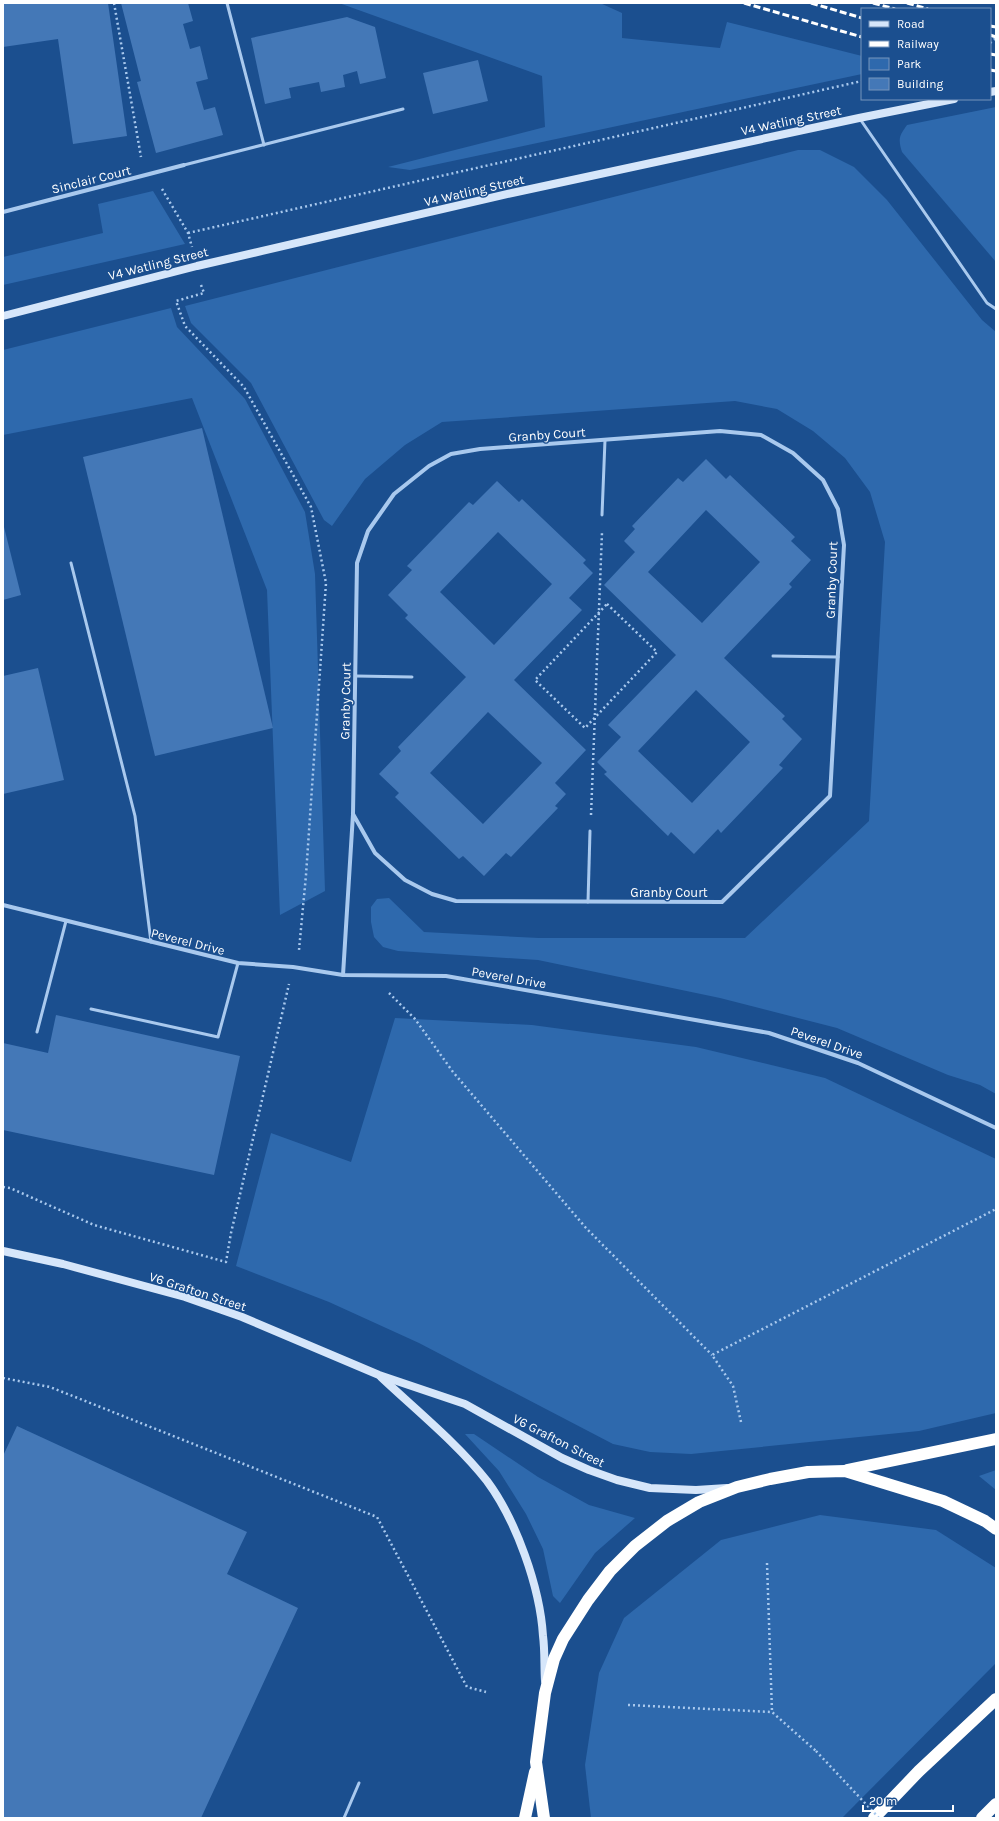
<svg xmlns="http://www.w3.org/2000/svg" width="999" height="1821" font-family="Karla,sans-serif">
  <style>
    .green { fill: #2e69ad }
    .building { fill: #4478b7; fill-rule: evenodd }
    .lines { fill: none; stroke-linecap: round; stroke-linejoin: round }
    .path { stroke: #a9c9ee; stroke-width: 2.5; stroke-dasharray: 2 3; stroke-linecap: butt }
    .lane { stroke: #a9c9ee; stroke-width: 3 }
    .street { stroke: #a9c9ee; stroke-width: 4 }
    .secondary { stroke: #d6e6fa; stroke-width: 8 }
    .highway { stroke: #fff; stroke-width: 12 }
    .rail { stroke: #fff; stroke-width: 3; stroke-dasharray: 7 3; stroke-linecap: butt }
    .path-bridge { stroke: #a9c9ee; stroke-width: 2.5; stroke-dasharray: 2 3; stroke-linecap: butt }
    .labels { text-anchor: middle; stroke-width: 3; stroke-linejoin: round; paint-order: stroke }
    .street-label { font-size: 13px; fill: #fff; stroke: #1b4f8f }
  </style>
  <rect width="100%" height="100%" fill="#1b4f8f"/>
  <g class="green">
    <path d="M339,3h261l22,10v25l98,10 7,-26 135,34v18l-452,96 -22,-3 157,-40 -3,-51z"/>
    <path d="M996,107v155l-94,-110c-4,-13 -3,-16 5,-27z"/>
    <path d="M798,150h22l34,17 33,33 95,120 14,12v762l-16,-9 -32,-10 -111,-47 -117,-30 -182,-38 -140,-9 -15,-4 -9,-10 -3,-15v-15l6,-8 12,-1 35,34 115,6h206l124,-117 16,-279 -15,-50 -25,-34 -32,-27 -36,-22 -42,-8 -293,21 -37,23 -40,34 -33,47 -8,-6 -7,-13 -66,-124 -60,-60 -6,-17z"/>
    <path d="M153,191l32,53 -182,41v-28l100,-24 -5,-29z"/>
    <path d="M171,308l6,19 68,72 60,113 10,62 10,317 -45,24 -13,-325 -75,-192 -189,37v-85z"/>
    <path d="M395,1018l137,7 164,22 129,31 171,81v254l-77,18 -228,23 -41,-2 -37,-8 -194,-101 -90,-41 -93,-36 35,-133 80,29z"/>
    <path d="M465,1434h9l64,43 51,28 46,13 -40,35 -35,50 -7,-7 -10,-47 -17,-35 -27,-43z"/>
    <path d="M996,1470v20l-17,-14z"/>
    <path d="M820,1515l116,15 60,38v95l-154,155h-251l-6,-53 14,-92 25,-55 97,-78z"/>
  </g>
  <g class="building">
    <path d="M3,3h105l19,133 -54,8 -15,-105 -55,8z"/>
    <path d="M121,3h67l5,18 -10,3 7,25 10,-3 8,33 -12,3 8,28 11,-3 8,28 -67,18 -19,-71 4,-1z"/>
    <path d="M347,17l28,10 11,51 -26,6 -3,-13 -14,4 2,12 -24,5 -2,-10 -30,6 2,10 -26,6 -14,-66z"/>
    <path d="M478,60l10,41 -55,13 -10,-41z"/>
    <path d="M202,428l71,300 -118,28 -72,-299z"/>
    <path d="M706,459l20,20 4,-4 65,62 -4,4 20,19 -22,24 3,3 -68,71 61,58 -3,3 20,20 -23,26 4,3 -62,65 -3,-4 -24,25 -23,-22 -3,4 -64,-62 3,-2 -10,-10 24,-25 -13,-12 68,-70 -72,-70 31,-33 -11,-11 11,-12 -3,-3 46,-48 5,4zM706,510l54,52 -58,61 -54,-51zM696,690l54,52 -58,61 -54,-52z"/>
    <path d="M497,481l22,21 3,-3 64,61 -3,3 10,10 -24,25 13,12 -68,70 72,70 -31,33 11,11 -11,12 3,2 -47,49 -5,-4 -22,23 -21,-20 -4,3 -64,-62 4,-4 -20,-19 22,-23 -3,-4 68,-70 -61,-59 3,-3 -20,-20 24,-25 -5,-4 62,-64 4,3zM498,532l54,52 -58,61 -54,-53zM488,712l54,51 -59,61 -53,-51z"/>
    <path d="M3,523l18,72 -18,5z"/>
    <path d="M38,668l26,112 -61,14v-118z"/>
    <path d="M56,1015l184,41 -26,119 -211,-45v-87l45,10z"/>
    <path d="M17,1426l230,106 -20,42 71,34 -97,210h-198v-362z"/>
  </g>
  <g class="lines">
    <g class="path">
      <path d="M114,3l27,154"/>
      <path d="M990,43l6,-5"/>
      <path d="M162,189l26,44 4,14"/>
      <path d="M188,233l674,-152"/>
      <path d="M201,285l3,8 -28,8 9,25 59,61 67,120 15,76 -20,292 -7,75"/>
      <path d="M607,604l50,48 -72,76 -50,-48z"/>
      <path d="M591,815l11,-283"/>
      <path d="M389,993l26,26 38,53 133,156 126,127"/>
      <path d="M3,1187l7,1 84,37 132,37 5,-29 58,-249"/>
      <path d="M3,1378l47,9 327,130 90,170 19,5"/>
      <path d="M741,1422l-8,-36 -21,-31 284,-146"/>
      <path d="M767,1563l5,149"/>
      <path d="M628,1705l144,7 44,39"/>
    </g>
    <g class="lane">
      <path d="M227,3l37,142"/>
      <path d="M860,119l127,184 9,6"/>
      <path d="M184,165l219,-56"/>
      <path d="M602,515l3,-75"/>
      <path d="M71,563l64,253 16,126"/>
      <path d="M773,656l65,1"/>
      <path d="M356,676l56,1"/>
      <path d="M588,902l2,-71"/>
      <path d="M91,1009l127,28 20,-74"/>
      <path d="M37,1032l29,-111"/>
      <path d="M344,1818l15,-35"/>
    </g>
    <g class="street">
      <path d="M3,212l181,-47"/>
      <path d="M3,905l235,58 55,4 50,8 103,1 323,57 89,30 138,65"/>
      <path d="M343,975l10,-161 4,-251 11,-32 26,-37 35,-28 22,-12 29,-5 240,-18 41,4 32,18 30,27 15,29 6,36 -14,251 -108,106 -266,-1 -24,-7 -27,-14 -30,-27 -22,-39"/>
    </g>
    <g class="secondary">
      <path d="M990,92l6,-1"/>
      <path d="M3,316l194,-50 315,-73 347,-75 95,-19"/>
      <path d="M3,1251l60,13 122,33 57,20 137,58 86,29 97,54 27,12 28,10 33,8 46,2 31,-2"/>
      <path d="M381,1377c35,33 77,67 106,104 29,39 53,106 56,155 2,15 1,30 2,45"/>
    </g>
    <g class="highway">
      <path d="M847,1470l149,-31"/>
      <path d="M525,1818l10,-46"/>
      <path d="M544,1818l-8,-56 9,-69 9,-34 9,-20 25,-39 22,-29 25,-25 32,-25 32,-19 38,-15 33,-8 38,-7 37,-1 98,30 42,20 11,8"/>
      <path d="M874,1818l45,-47 77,-72"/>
      <path d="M982,1818l14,-14"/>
    </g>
    <g class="rail">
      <path d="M744,3l118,34"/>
      <path d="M811,3l51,15"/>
      <path d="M873,3l22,6"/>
      <path d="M907,3l21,6"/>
      <path d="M990,26l6,1"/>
      <path d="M990,35l6,2"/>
      <path d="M990,54l6,1"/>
      <path d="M990,70l6,1"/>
    </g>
    <path class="path-bridge" d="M816,1751l63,67"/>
  </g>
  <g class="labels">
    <g class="street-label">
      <text transform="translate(791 120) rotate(-12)" y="5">V4 Watling Street</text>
      <text transform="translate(91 179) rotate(-14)" y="5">Sinclair Court</text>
      <text transform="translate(474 190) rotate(-13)" y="5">V4 Watling Street</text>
      <text transform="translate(158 263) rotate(-14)" y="5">V4 Watling Street</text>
      <text transform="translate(547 434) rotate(-4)" y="5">Granby Court</text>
      <text transform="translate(831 580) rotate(-88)" y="5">Granby Court</text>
      <text transform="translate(345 701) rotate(-89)" y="5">Granby Court</text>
      <text x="669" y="897">Granby Court</text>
      <text transform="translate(188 941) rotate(14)" y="5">Peverel Drive</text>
      <text transform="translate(509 977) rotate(10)" y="5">Peverel Drive</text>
      <text transform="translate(827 1042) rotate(19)" y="5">Peverel Drive</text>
      <text transform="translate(198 1291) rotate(18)" y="5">V6 Grafton Street</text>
      <text transform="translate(559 1440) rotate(27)" y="5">V6 Grafton Street</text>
    </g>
  </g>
  <rect width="999" height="1821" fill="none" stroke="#ffffff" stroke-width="8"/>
  <rect x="861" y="8" width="130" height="92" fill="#1b4f8f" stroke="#7695bc"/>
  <rect x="869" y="21" width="20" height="6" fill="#d6e6fa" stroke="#7695bc"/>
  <text x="897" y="28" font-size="12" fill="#ffffff">Road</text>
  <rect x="869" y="41" width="20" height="6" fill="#ffffff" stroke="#7695bc"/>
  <text x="897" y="48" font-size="12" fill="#ffffff">Railway</text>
  <rect x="869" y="58" width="20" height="12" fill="#2e69ad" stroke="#7695bc"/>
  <text x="897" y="68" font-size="12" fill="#ffffff">Park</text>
  <rect x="869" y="78" width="20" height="12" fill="#4478b7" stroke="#7695bc"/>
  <text x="897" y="88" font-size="12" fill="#ffffff">Building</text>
  <path d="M863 1805v6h90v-6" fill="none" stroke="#ffffff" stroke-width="2"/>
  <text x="869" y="1805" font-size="12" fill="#ffffff" stroke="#1b4f8f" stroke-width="3" paint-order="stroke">20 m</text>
</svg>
